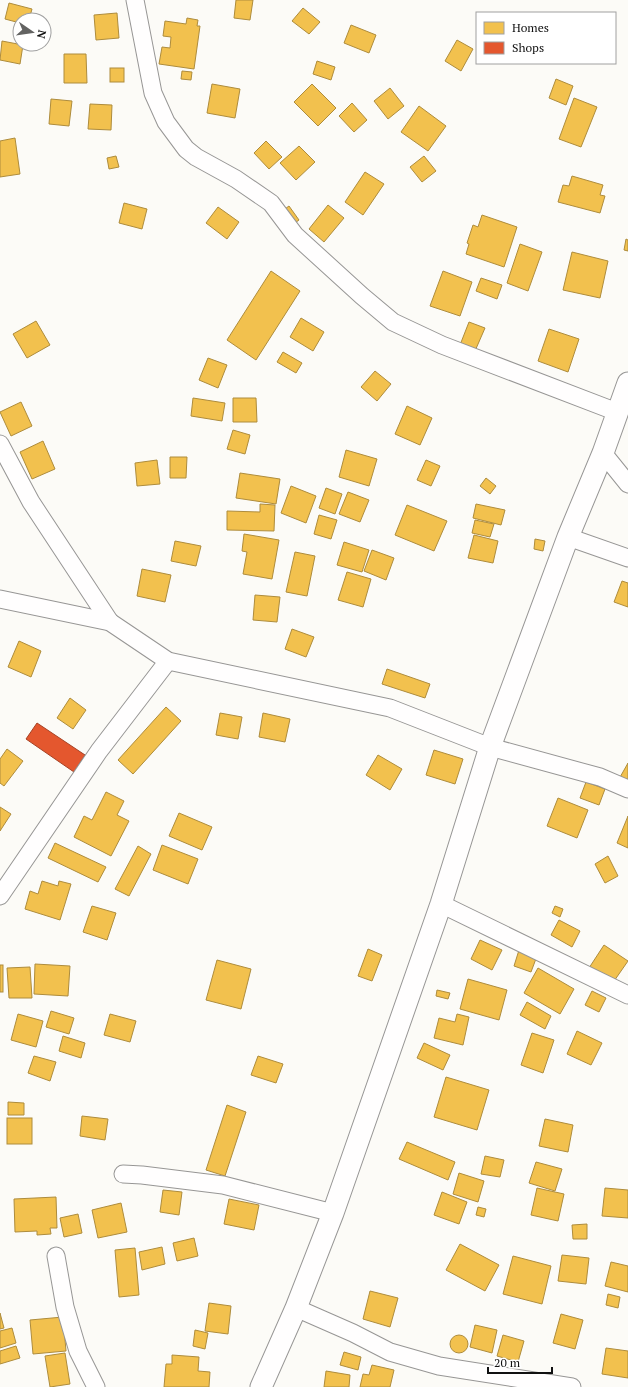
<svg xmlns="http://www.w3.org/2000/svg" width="628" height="1387" font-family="'PT Serif',serif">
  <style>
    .homes { fill: #f2c14e; stroke: #ae8c3c }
    .shops { fill: #e4572e; stroke: #a54225 }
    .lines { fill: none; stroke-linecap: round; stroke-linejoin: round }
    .minor-casing { stroke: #979695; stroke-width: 19 }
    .tertiary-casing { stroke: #979695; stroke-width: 23 }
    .minor { stroke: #fffefe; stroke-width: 17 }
    .tertiary { stroke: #fffefe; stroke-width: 21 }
  </style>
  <rect width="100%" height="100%" fill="#fcfbf7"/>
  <g class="homes">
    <path d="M236,0h17l-3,20 -16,-2z"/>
    <path d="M9,3l23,6 -3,11h-9v3l-15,-4z"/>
    <path d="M303,8l17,14 -11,12 -17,-13z"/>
    <path d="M117,13l2,25 -23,2 -2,-25z"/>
    <path d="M187,18l11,2 -1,6h3l-6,43 -35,-5 3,-17 8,1 1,-11 -8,-1 2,-15 21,3z"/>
    <path d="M351,25l25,10 -7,18 -25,-10z"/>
    <path d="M457,40l16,9 -12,22 -16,-10z"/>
    <path d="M2,41l21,4 -3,19 -20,-4z"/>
    <path d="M64,54h22l1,29h-23z"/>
    <path d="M317,61l18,6 -4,13 -18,-6z"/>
    <rect x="110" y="68" width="14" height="14"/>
    <path d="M182,71l10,1 -1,8 -10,-1z"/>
    <path d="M556,79l17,7 -7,19 -17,-7z"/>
    <path d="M212,84l28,5 -5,29 -28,-5z"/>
    <path d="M312,84l24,24 -18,18 -24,-24z"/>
    <path d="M390,88l14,18 -16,13 -14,-18z"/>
    <path d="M574,98l23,9 -16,40 -22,-8z"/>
    <path d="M51,99l21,2 -3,25 -20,-2z"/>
    <path d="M352,103l15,17 -13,12 -15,-16z"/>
    <path d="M90,104l22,1 -1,25 -23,-1z"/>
    <path d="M419,106l27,20 -18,25 -27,-19z"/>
    <path d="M15,138l5,36 -20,3v-36z"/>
    <path d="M266,141l16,16 -13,12 -15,-16z"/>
    <path d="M299,146l16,16 -19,18 -16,-17z"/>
    <path d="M116,156l3,11 -10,2 -2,-11z"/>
    <path d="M424,156l12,15 -14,11 -12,-15z"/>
    <path d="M365,172l19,12 -21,31 -18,-13z"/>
    <path d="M572,176l31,9 -3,10 5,1 -5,17 -42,-11 5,-17 6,1z"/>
    <path d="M124,203l23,6 -5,20 -23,-6z"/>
    <path d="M328,205l16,13 -20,24 -15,-13z"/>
    <path d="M289,206l10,14 -15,11 -10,-14z"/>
    <path d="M218,207l21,15 -12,17 -21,-16z"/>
    <path d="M482,215l35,12 -13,40 -38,-13 3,-10 -2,-1 6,-18 5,2z"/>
    <path d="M626,239l2,1v11l-4,-1z"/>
    <path d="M520,244l22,8 -14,39 -21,-8z"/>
    <path d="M572,252l36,9 -8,37 -37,-8z"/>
    <path d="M271,271l29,20 -44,69 -29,-20z"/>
    <path d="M443,271l29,11 -12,34 -30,-10z"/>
    <path d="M481,278l21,7 -5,14 -21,-8z"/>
    <path d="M301,318l23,14 -11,19 -23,-14z"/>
    <path d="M36,321l14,24 -23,13 -14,-24z"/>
    <path d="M469,322l16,6 -10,23 -15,-6z"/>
    <path d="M549,329l30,10 -11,33 -30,-11z"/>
    <path d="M283,352l19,11 -6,10 -19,-11z"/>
    <path d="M208,358l19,7 -9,23 -19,-8z"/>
    <path d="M375,371l16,13 -14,17 -16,-14z"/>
    <path d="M193,398l32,5 -3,18 -31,-5z"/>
    <path d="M233,398h23l1,24h-24z"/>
    <path d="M21,402l11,24 -21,10 -11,-24z"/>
    <path d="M407,406l25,12 -12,27 -25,-11z"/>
    <path d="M233,430l17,5 -5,19 -18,-5z"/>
    <path d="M43,441l12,28 -23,10 -12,-27z"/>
    <path d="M346,450l31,9 -8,27 -30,-9z"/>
    <path d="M170,457h17l-1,21h-16z"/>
    <path d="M157,460l3,24 -23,2 -2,-23z"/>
    <path d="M426,460l14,6 -9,20 -14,-6z"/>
    <path d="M240,473l40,6 -4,25 -40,-6z"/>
    <path d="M486,478l10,8 -6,8 -10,-8z"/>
    <path d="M291,486l25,10 -10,27 -25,-10z"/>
    <path d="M326,488l16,6 -7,20 -16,-6z"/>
    <path d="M348,492l21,8 -9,22 -21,-8z"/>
    <path d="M260,504l15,1 -1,26 -47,-1v-19l33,1z"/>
    <path d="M476,504l29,6 -4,15 -28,-7z"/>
    <path d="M407,505l40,16 -13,30 -39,-16z"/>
    <path d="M319,515l18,5 -6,19 -17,-5z"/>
    <path d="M475,520l19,4 -4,13 -18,-4z"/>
    <path d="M244,534l35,6 -7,39 -29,-5 4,-22 -5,-1z"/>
    <path d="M474,535l24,6 -5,22 -25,-5z"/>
    <path d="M535,539l10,2 -2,10 -9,-2z"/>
    <path d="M175,541l26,5 -5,20 -25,-5z"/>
    <path d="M344,542l25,8 -7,22 -25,-7z"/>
    <path d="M372,550l22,8 -8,22 -22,-9z"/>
    <path d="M295,552l20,4 -8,40 -21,-4z"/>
    <path d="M142,569l29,6 -6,27 -28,-6z"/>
    <path d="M347,572l24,7 -8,28 -25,-7z"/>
    <path d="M622,581l6,2v24l-14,-5z"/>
    <path d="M255,595l25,2 -3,25 -24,-2z"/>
    <path d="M292,629l22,8 -8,20 -21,-8z"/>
    <path d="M19,641l22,10 -10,26 -23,-10z"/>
    <path d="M387,669l43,15 -5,14 -43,-14z"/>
    <path d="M70,698l16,12 -13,19 -16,-11z"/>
    <path d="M166,707l15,14 -48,53 -15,-14z"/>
    <path d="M220,713l22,4 -4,22 -22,-4z"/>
    <path d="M263,713l27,6 -5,23 -26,-5z"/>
    <path d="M7,749l16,12 -19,25 -4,-3v-24z"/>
    <path d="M434,750l29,9 -8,25 -29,-9z"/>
    <path d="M378,755l24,14 -12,21 -24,-15z"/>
    <path d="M628,763v21l-9,-5z"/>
    <path d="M586,782l19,7 -6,16 -19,-7z"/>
    <path d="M106,792l18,9 -7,14 12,6 -18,35 -37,-19 10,-21 8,4z"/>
    <path d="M558,798l30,12 -11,28 -30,-12z"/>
    <path d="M0,807l11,7 -11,17z"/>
    <path d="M179,813l33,14 -10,23 -33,-14z"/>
    <path d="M628,816v32l-11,-5z"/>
    <path d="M55,843l51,24 -8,15 -50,-24z"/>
    <path d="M162,845l36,14 -10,25 -35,-14z"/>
    <path d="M138,846l13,8 -22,42 -14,-7z"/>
    <path d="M608,856l10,20 -13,7 -10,-19z"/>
    <path d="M42,881l16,5 1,-5 12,3 -11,36 -35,-11 5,-18 8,3z"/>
    <path d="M92,906l24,7 -9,27 -24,-8z"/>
    <path d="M555,906l8,3 -3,8 -8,-4z"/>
    <path d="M559,920l21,11 -8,16 -21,-12z"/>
    <path d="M480,940l22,10 -10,20 -21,-11z"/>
    <path d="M604,945l24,16 -16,23 -23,-16z"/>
    <path d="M368,949l14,6 -10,26 -14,-5z"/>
    <path d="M519,950l18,6 -6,16 -17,-6z"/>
    <path d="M217,960l34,9 -10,40 -35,-9z"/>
    <path d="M35,964l35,2 -2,30 -34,-2z"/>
    <rect x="0" y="965" width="3" height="27"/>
    <path d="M30,967l2,31h-23l-2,-30z"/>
    <path d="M538,968l36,21 -14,25 -36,-21z"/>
    <path d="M468,979l39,11 -8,30 -39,-11z"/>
    <path d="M437,990l13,3 -2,6 -12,-3z"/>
    <path d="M592,991l14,7 -7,14 -14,-7z"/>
    <path d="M527,1002l24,14 -6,13 -25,-14z"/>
    <path d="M51,1011l23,7 -5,16 -23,-7z"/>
    <path d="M18,1014l25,7 -7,26 -25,-7z"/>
    <path d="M110,1014l26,7 -6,21 -26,-7z"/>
    <path d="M457,1014l12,3 -6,28 -29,-7 5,-20 16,4z"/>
    <path d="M577,1031l25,12 -11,22 -24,-11z"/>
    <path d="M532,1033l22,7 -11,33 -22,-8z"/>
    <path d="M63,1036l22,7 -4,15 -22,-7z"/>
    <path d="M424,1043l26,12 -7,15 -26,-12z"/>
    <path d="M34,1056l22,6 -6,19 -22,-8z"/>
    <path d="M258,1056l25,8 -7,19 -25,-8z"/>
    <path d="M446,1077l43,13 -12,40 -43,-13z"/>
    <path d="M8,1102l16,1v12h-16z"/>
    <path d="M227,1105l19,7 -21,64 -19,-6z"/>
    <path d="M82,1116l26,3 -3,21 -25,-4z"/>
    <rect x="7" y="1118" width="25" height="26"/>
    <path d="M545,1119l28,6 -5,27 -29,-6z"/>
    <path d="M407,1142l48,20 -7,18 -49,-21z"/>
    <path d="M485,1156l19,4 -4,17 -19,-3z"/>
    <path d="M536,1162l26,7 -7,22 -26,-8z"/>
    <path d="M459,1173l25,8 -6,21 -25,-8z"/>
    <path d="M537,1188l27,6 -6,27 -27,-6z"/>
    <path d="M605,1188l23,2v28l-26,-2z"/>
    <path d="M163,1190l19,2 -3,23 -19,-3z"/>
    <path d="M442,1192l25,10 -8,22 -25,-9z"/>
    <path d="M56,1197l1,31h-7l1,6 -14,1v-4l-22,1 -1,-33z"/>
    <path d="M229,1199l30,6 -5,25 -30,-6z"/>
    <path d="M121,1203l6,29 -29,6 -6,-28z"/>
    <path d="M478,1207l8,2 -2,8 -8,-2z"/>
    <path d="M78,1214l4,19 -18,4 -4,-19z"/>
    <path d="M587,1224v15h-14l-1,-14z"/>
    <path d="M194,1238l4,18 -21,5 -4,-18z"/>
    <path d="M460,1244l39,21 -14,26 -39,-21z"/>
    <path d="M162,1247l3,17 -23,6 -3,-18z"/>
    <path d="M135,1248l4,47 -20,2 -4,-47z"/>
    <path d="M562,1255l27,3 -3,26 -28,-3z"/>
    <path d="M513,1256l38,10 -9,38 -39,-10z"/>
    <path d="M611,1262l17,4v26l-23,-6z"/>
    <path d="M370,1291l28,7 -8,29 -27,-8z"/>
    <path d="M608,1294l12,3 -2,11 -12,-3z"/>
    <path d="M209,1303l22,3 -3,28 -23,-3z"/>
    <path d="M0,1313l4,15 -4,1z"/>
    <path d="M561,1314l22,6 -8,29 -22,-6z"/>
    <path d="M63,1317l3,34 -33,3 -3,-34z"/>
    <path d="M475,1325l22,5 -5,23 -22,-6z"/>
    <path d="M12,1328l4,15 -16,5v-17z"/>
    <path d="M195,1330l13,3 -3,16 -12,-3z"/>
    <path d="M503,1335l21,6 -6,21 -21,-6z"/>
    <circle cx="459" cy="1344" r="9"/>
    <path d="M16,1346l4,12 -20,6v-13z"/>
    <path d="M606,1348l22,3v27l-26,-4z"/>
    <path d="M344,1352l17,5 -3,13 -18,-5z"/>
    <path d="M65,1353l5,31 -20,3 -5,-31z"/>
    <path d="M172,1355l27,2 -1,14 12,1 -1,15h-45l2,-23h6z"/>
    <path d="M372,1365l22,5 -4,17h-30l3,-13 6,1z"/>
    <path d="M326,1371l24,4 -1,12h-25z"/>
  </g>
  <path class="shops" d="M37,723l48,32 -11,17 -48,-33z"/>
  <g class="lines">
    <defs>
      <g id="minor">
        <path d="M135,0l18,93 13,29 20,27 10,8 40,22 35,24 24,32 67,61 31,26 49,23 175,67"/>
        <path d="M0,444l31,58 79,120"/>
        <path d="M603,453l25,31"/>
        <path d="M568,537l60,21"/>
        <path d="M0,599l110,23 58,39 222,47 100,39 110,30 28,12"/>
        <path d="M0,896l99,-145 69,-90"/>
        <path d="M441,904l187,91"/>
        <path d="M123,1174l19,1 81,10 110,28"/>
        <path d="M56,1256l9,51 13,44 18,36"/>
        <path d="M296,1308l57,25 37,19 49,14 133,21"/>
      </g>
      <path id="tertiary" d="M261,1387l35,-79 37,-95 108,-309 49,-157 78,-210 35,-84 25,-70"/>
    </defs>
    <use href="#minor" class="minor-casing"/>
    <use href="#tertiary" class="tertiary-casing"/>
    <use href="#minor" class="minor"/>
    <use href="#tertiary" class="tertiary"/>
  </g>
  <rect x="476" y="12" width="140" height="52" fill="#ffffff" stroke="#a0a0a0"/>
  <rect x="484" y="22" width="20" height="12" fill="#f2c14e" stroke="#a0a0a0"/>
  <text x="512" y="32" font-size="12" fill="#111111">Homes</text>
  <rect x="484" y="42" width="20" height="12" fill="#e4572e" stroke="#a0a0a0"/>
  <text x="512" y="52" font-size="12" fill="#111111">Shops</text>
  <g transform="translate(32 32) rotate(103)"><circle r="19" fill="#ffffff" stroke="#a0a0a0"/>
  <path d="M0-3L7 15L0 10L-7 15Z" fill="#636362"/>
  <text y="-6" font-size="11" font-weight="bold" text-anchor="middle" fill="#111111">N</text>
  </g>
  <path d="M488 1367v6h64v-6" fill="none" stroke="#111111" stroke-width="2"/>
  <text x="494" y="1367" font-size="12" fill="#111111" stroke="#ffffff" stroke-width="3" paint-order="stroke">20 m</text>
</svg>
